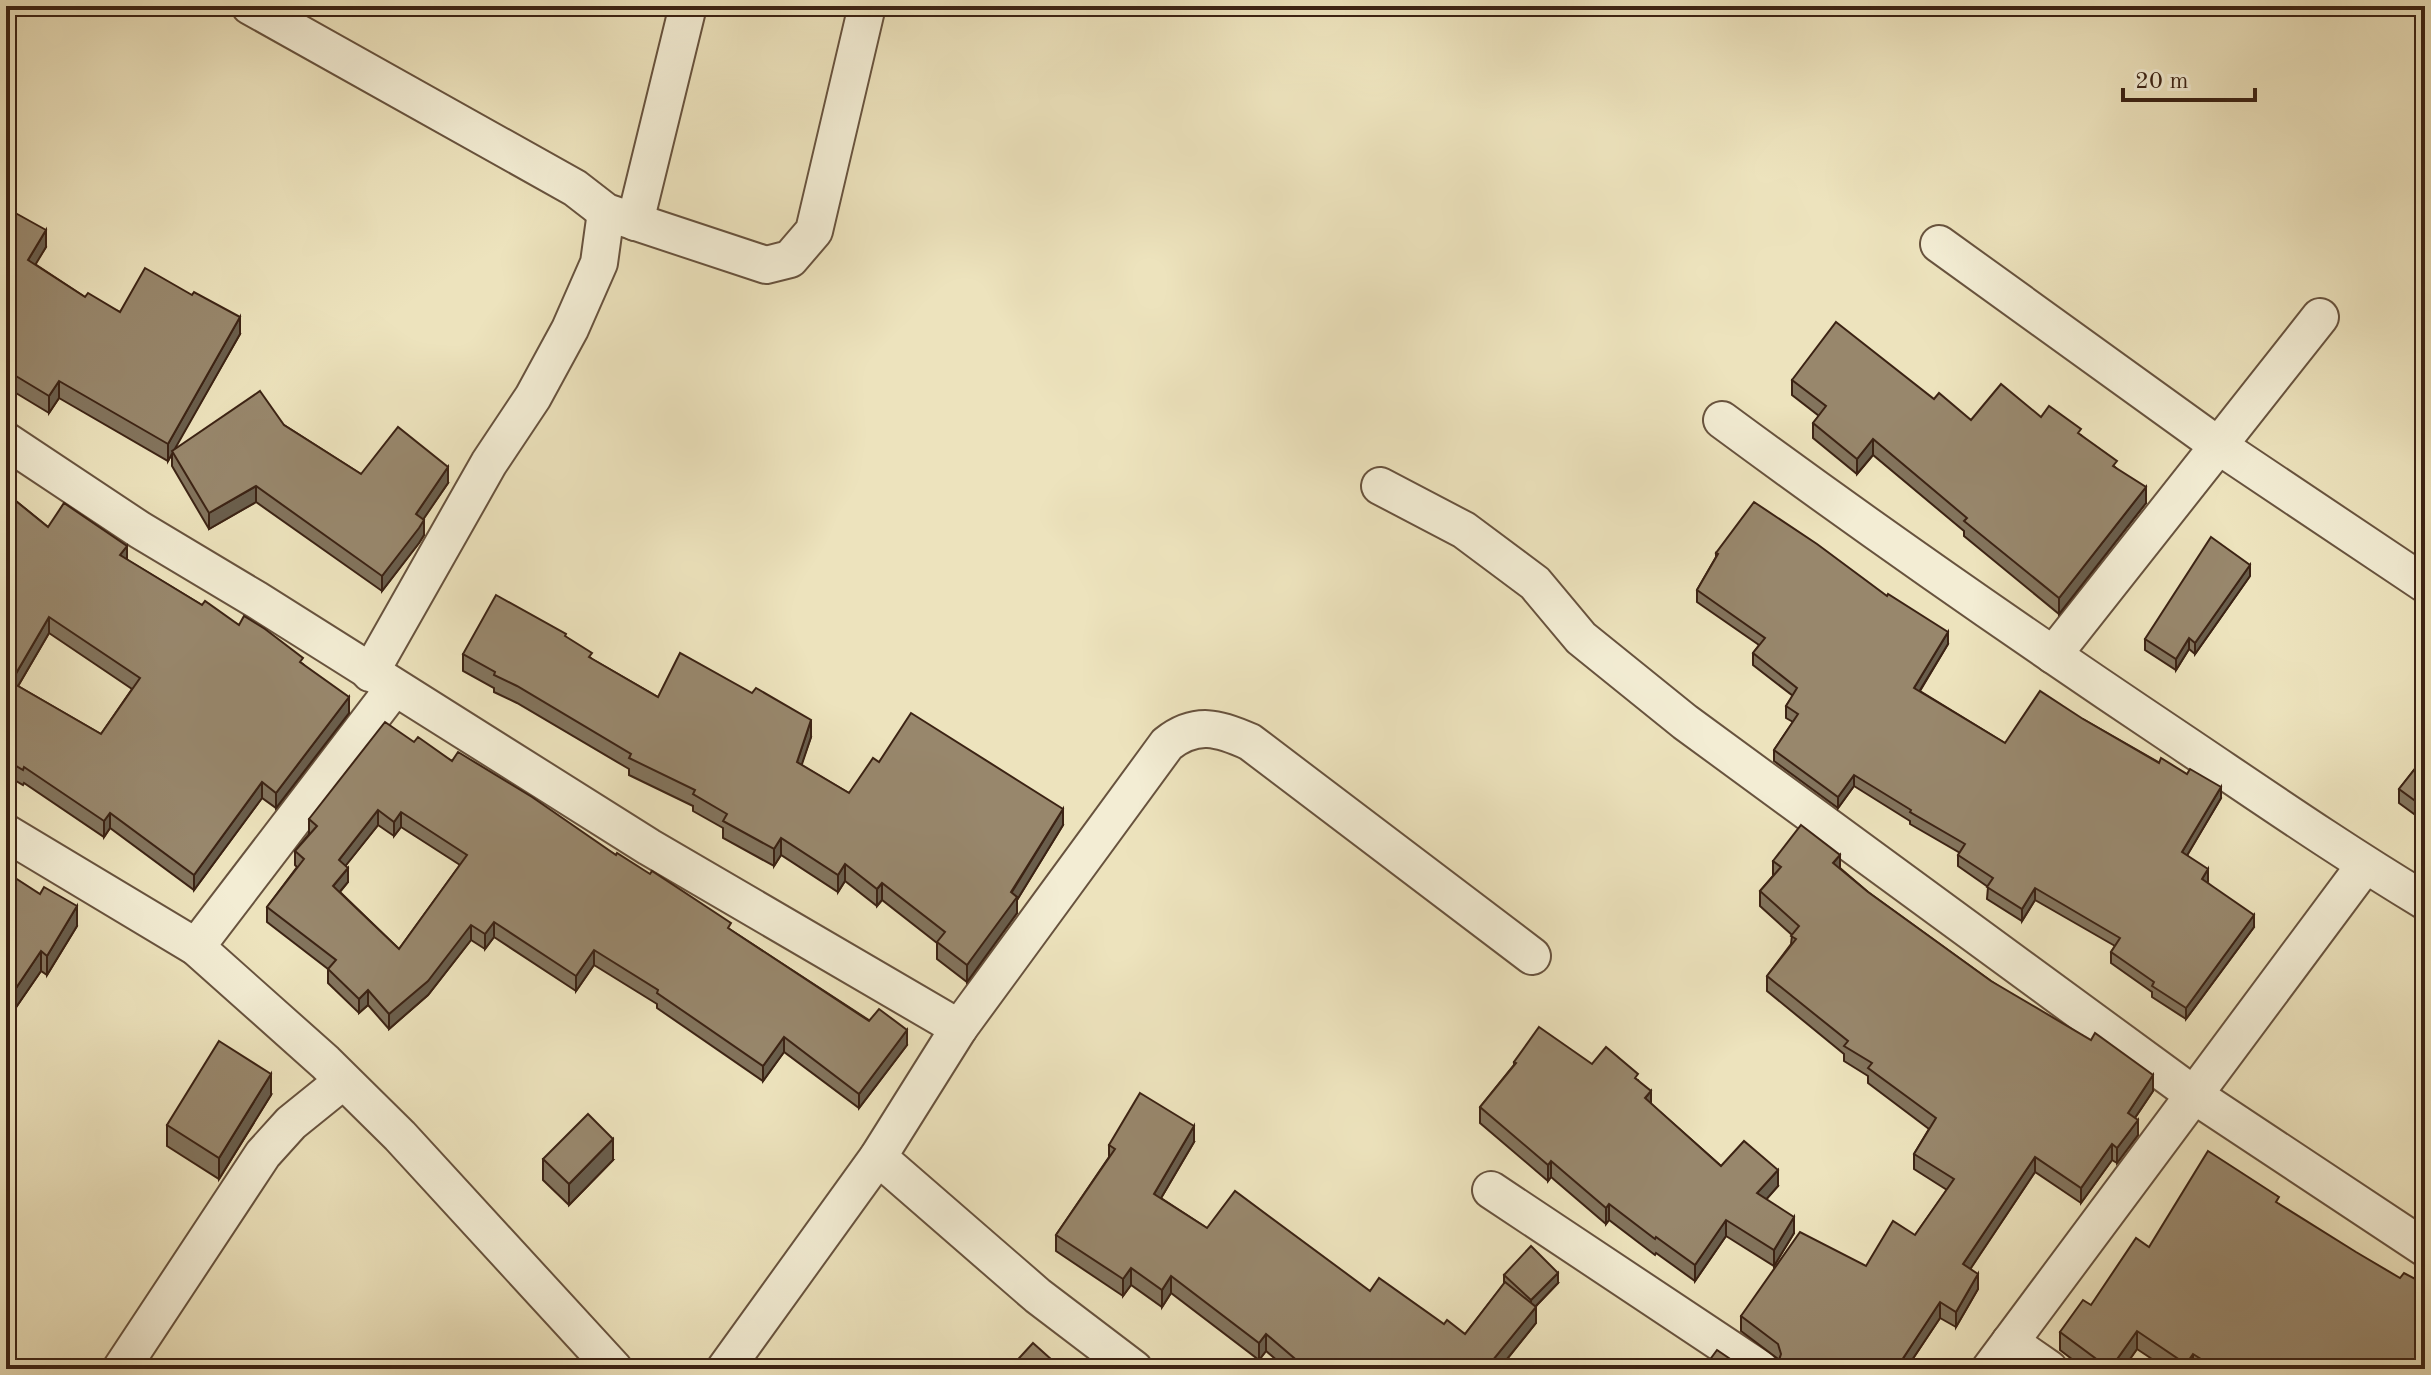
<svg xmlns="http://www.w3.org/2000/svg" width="2431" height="1375" font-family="'Old Standard TT',serif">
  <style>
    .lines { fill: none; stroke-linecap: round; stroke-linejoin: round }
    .street-casing { stroke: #68533e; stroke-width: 40 }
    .street { stroke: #f3edd4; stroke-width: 36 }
    .wall { fill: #83745d; stroke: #3c2314; stroke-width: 2; fill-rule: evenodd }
    .shaded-wall { fill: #6a5e4c; stroke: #3c2314; stroke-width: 2 }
    .building { fill: #98876c; stroke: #3c2314; stroke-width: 2; fill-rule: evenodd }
  </style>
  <rect width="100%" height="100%" fill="#ede3bd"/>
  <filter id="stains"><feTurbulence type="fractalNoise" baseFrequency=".0025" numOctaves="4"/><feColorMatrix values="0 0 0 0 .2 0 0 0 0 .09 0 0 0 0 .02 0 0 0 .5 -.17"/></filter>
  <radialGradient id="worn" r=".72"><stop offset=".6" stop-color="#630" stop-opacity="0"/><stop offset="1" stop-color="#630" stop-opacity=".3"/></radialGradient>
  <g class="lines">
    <defs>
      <g id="street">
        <path d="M250,6l325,182 31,24 160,53 24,-6 24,-28 53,-225"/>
        <path d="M635,222l53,-216"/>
        <path d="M1939,244l280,202 206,138"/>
        <path d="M1722,420c149,110 300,215 454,318 82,55 164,112 249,163"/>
        <path d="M6,441l134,89 117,70 392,247 310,181 -81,129 -153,212"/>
        <path d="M1380,486l84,44 71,53 46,55 104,84 509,373 231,153"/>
        <path d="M2053,655l267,-338"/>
        <path d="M370,673l119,-210 44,-66 37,-68 29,-66 7,-51"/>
        <path d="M6,833l190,114 129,115 75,74 214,233"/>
        <path d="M196,947l198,-259"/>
        <path d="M959,1028l208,-284c29,-23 52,-16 83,-2l282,214"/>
        <path d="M878,1157l160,139 96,73"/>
        <path d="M1491,1190l269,179"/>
        <path d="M2010,1342l39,27"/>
        <path d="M121,1369l142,-215 28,-31 52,-42"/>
        <path d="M1990,1369l375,-504"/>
      </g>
    </defs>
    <use href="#street" class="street-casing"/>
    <use href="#street" class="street"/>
  </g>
  <g class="wall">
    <path d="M6,216l40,31 -11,17 50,33 35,15 120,22 -66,115 110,-24 77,49 87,9 -25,36 1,16 -5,8 -37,48 -126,-89 -47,27 -37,-63v-13l-4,8 -109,-63 -10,15 -43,-26z"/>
    <path d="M1792,380l142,19 37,21 70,-3 40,18 36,34 29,34 -87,111 -95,-78v-5l-91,-76 -16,19 -44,-36v-15l6,-7 -27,-21z"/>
    <path d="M6,493l42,34 79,33 75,45 37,20 64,39 46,49 -73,95 -14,-10 -68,92 -84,-62 -6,9 -80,-54 -1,2 -17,-10zM49,633l83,56 -31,45 -83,-48z"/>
    <path d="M1716,553l232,91 -28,47 85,52 78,-24 138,79 -34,57 21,26 -1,1 47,45 -68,92 -34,-22v-5l-41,-29v-11l4,-6 -80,-46 -13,21 -35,-22 1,-12 -30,-21v-11l2,-2 -50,-29v-3l-56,-35 -16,22 -64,-47v-11l19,-28 -7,-4v-12l7,-10 -40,-31v-12l6,-8 -62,-43v-12l19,-33z"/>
    <path d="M2250,576l-55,78 -6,-5 -13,21 -31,-20v-11z"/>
    <path d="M566,637l26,22 66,38 153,40 -10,28 48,28 30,-31 184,63 -46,75v13l-50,69 -30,-23v-16l-55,-43 -5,6 -32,-25 -7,11 -57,-37 -7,11 -51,-28v-10l-30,-17v-5l-64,-31v-6l-112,-66 -23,-11v-4l-31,-17v-17z"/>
    <path d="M414,742l38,19 164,94 291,190 -48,63 -75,-56 -21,29 -106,-73v-4l-63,-39 -18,26 -82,-54 -9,12 -14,-9 -43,55 -39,34 -21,-24 -9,8 -31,-30v-14l-61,-47v-15l30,-40 -2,-2v-14l14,-17v-15zM378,825l16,11 7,-9 59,38 -61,84 -59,-57 8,-10 -3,-16z"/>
    <path d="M2425,756v66l-26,-19v-14z"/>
    <path d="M1773,861l67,7 28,24 123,89 162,110 -18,27 3,17 -21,28 -5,-3 -31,43 -46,-31 -65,97 8,20 -22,38 -16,-9 -34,51h-133l4,-3 1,-7 -37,-28v-15l125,-50 49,-31 32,-45 -33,-21v-15l15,-25 -61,-46v-7l-24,-15v-7l-77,-63v-15l24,-32 1,-9 -32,-29v-15l13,-15z"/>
    <path d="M6,872l71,54 -30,49 -6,-4 -31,45 -4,-3z"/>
    <path d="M1514,1062l78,2 46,16 13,24 70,62 57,20 -12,13 28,34 -20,33 -48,-30 -31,45 -39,-28 -1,2 -46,-35 -3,4 -55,-47 -3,4 -68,-58v-16l34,-42z"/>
    <path d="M271,1095l-52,84 -52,-33v-21z"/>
    <path d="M1194,1142l-33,56 46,30 163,63 95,43 39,-50v-9l54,8 -22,23v17l-36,45 2,1h-215l-21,-18 -7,9 -88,-67 -9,14 -31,-22 -8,11 -67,-45v-16l53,-78v-12z"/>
    <path d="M543,1159l70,1 -44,45 -26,-25z"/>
    <path d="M2279,1204l146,165h-258l-30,-20 -14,20h-38l-25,-19v-18l31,-27 58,-58z"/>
  </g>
  <g class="shaded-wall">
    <path d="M46,230v17l-18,30v-17z"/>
    <path d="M240,317v17l-72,127v-17z"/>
    <path d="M59,381v17l-10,15v-17z"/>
    <path d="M1873,439v16l-16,19v-15z"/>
    <path d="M448,467v16l-32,47v-16z"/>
    <path d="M256,486v16l-47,27v-16z"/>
    <path d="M2146,487v16l-87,111v-16z"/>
    <path d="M424,520v15l-5,8 -37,48v-15z"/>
    <path d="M127,546v15l-7,-6z"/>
    <path d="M2250,565v11l-55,78v-11z"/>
    <path d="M49,617v16l-38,65v-16z"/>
    <path d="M1948,632v12l-34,56v-12z"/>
    <path d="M2189,638v11l-13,21v-11z"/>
    <path d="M349,697v16l-73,95v-15z"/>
    <path d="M811,720v17l-14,42v-17z"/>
    <path d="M1854,775v11l-16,22v-11z"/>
    <path d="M262,782v16l-68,92v-15z"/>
    <path d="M2221,787v11l-39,66v-12z"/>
    <path d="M1063,809v16l-46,75v13l-50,69v-17z"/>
    <path d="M378,810v15l-39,49v-14z"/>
    <path d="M401,812v15l-7,9v-14z"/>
    <path d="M110,813v15l-6,9v-16z"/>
    <path d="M781,838v17l-7,11v-17z"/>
    <path d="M1840,855v16l-7,-8z"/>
    <path d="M845,864v17l-7,11v-17z"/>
    <path d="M348,868v14l-15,18v-14z"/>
    <path d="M2208,869v12l-6,9v-11z"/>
    <path d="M882,883v17l-5,6v-17z"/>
    <path d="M2035,888v12l-13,21v-12z"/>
    <path d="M77,906v20l-30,49v-19z"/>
    <path d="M2254,915v12l-68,92v-11z"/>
    <path d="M494,922v15l-9,12v-15z"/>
    <path d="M471,925v15l-43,55 -39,34v-15z"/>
    <path d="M594,950v15l-18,26v-15z"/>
    <path d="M41,951v20l-31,45v-19z"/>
    <path d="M368,990v15l-9,8v-14z"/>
    <path d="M907,1030v15l-48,63v-14z"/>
    <path d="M784,1037v15l-21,29v-15z"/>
    <path d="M271,1074v21l-52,84v-21z"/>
    <path d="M2153,1075v16l-25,37v-15z"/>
    <path d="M1651,1091v16l-6,-9z"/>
    <path d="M2138,1120v15l-21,28v-15z"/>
    <path d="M1194,1126v16l-40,68v-16z"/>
    <path d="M613,1139v21l-44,45v-21z"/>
    <path d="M2112,1144v16l-31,43v-15z"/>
    <path d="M2035,1157v15l-72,108v-16z"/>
    <path d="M1551,1161v16l-3,4v-16z"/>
    <path d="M1778,1170v16l-21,24v-17z"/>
    <path d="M1609,1204v16l-3,4v-16z"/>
    <path d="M1794,1217v16l-20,33v-16z"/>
    <path d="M1726,1220v16l-31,45v-16z"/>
    <path d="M1131,1268v17l-8,11v-17z"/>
    <path d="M1558,1273v10l-27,28v-11z"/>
    <path d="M1978,1274v15l-22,38v-15z"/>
    <path d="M1171,1276v17l-9,14v-17z"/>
    <path d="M1940,1302v16l-34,51h-10z"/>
    <path d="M1536,1307v16l-37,46 -7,-8z"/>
    <path d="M2137,1331v18l-14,20h-13z"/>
    <path d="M1266,1334v17l-7,9v-17z"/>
    <path d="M2193,1354v15h-7v-5z"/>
  </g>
  <g class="building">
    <path d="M10,210l36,20 -18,30 57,37 3,-4 32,19 25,-44 47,27 2,-3 46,25 -72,127 -109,-63 -10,15 -43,-26v-154z"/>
    <path d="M1836,322l98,77 5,-6 32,27 30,-36 40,33 8,-11 32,23 -3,4 39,28 -4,5 33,21 -87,111 -95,-77 3,-3 -94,-79 -16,20 -44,-36 13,-17 -34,-26z"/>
    <path d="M260,391l24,34 77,49 37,-47 50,40 -32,47 8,6 -5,8 -37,48 -126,-90 -47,27 -37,-62z"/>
    <path d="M6,493l42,34 16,-24 63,43 -7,9 82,50 3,-4 34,24 5,-9 21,13 38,29 -3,4 49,35 -73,96 -14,-11 -68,93 -84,-62 -6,8 -80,-54 -1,3 -17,-10zM49,617l91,61 -39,56 -90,-52z"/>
    <path d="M1754,502l63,42 70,52 1,-2 60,38 -34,56 91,55 35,-52 43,28 76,44 2,-5 26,16 3,-5 31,18 -39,65 26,17 -6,10 52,36 -68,93 -34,-22 2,-4 -43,-30 9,-14 -85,-50 -13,21 -35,-22 6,-9 -35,-23 7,-11 -55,-32 1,-2 -57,-35 -16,22 -64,-47 24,-36 -12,-8 11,-18 -44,-35 12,-15 -68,-48 21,-36 -2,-1z"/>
    <path d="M2211,537l39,28 -55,78 -6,-5 -13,21 -31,-20z"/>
    <path d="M496,595l70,39 -1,2 27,17 -3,4 69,40 22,-44 72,40 4,-5 55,32 -14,42 52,31 24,-35 6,4 32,-49 152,96 -52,83 6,5 -50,68 -30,-23 8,-10 -63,-49 -5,6 -32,-25 -7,11 -57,-37 -7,11 -51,-28 4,-7 -34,-20 2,-4 -66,-32 2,-4 -114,-68 -23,-11 1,-3 -32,-18z"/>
    <path d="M385,722l29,20 4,-5 34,24 6,-9 74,45 84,58 1,-2 33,21 2,-3 79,52 -3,5 141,93 10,-12 28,21 -48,64 -75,-57 -21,29 -106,-73 1,-3 -64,-40 -18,26 -82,-54 -9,12 -14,-9 -43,56 -39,33 -21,-24 -9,9 -31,-30 8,-9 -69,-53 37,-48 -9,-8 22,-25 -8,-7zM378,810l16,12 7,-10 66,43 -68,94 -66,-63 15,-18 -9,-8z"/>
    <path d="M2425,756v52l-26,-19z"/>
    <path d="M1801,825l39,30 -7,8 35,29 123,89 100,59 4,-7 58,42 -25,38 10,7 -21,28 -5,-4 -31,44 -46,-31 -72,107 15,10 -22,38 -16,-10 -44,67h-123l4,-3 4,-12 -3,-10 -37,-28 59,-84 66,34 27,-45 22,14 39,-56 -40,-25 22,-36 -68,-50 4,-5 -28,-17 4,-5 -81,-65 29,-37 -5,-3 8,-10 -39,-35 21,-24 -8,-6z"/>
    <path d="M6,872l34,22 4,-7 33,19 -30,50 -6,-5 -31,46 -4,-3z"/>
    <path d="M1539,1027l53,37 14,-17 32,27 -3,4 16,13 -6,7 76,68 23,-25 34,29 -21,23 37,24 -20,33 -48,-30 -31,45 -39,-28 -1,2 -46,-35 -3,4 -55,-47 -3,4 -68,-58 36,-44 -2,-1z"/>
    <path d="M219,1041l52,33 -52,84 -52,-33z"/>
    <path d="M1140,1093l54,33 -40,68 53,34 28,-37 135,100 9,-13 65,46 3,-4 18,14 40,-52 31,25 -44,54 10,8h-195l-41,-35 -7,9 -88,-67 -9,14 -31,-22 -8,11 -67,-44 59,-86 -6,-4z"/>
    <path d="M588,1114l25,25 -44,45 -26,-25z"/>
    <path d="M2208,1151l71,46 -3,5 80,50 44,26 4,-5 21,11v85h-208l-24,-15 -7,10 -49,-33 -27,38 -50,-37 23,-32 8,5 45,-67 13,9z"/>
    <path d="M1531,1246l27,27 -27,27 -27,-25z"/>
    <path d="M1033,1343l29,26h-53z"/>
    <path d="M1717,1350l28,19h-42z"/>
  </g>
  <rect width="2431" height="1375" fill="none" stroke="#ede3bd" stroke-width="32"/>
  <rect x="8" y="8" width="2415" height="1359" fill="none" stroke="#3c2314" stroke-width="4"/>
  <rect x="16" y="16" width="2399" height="1343" fill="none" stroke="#3c2314" stroke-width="2"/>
  <path d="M2123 88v12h132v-12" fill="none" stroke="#3c2314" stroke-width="4"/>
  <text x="2135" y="88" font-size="24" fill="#3c2314" stroke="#f3edd4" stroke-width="6" paint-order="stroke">20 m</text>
  <rect width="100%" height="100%" filter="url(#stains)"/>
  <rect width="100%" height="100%" fill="url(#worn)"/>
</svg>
